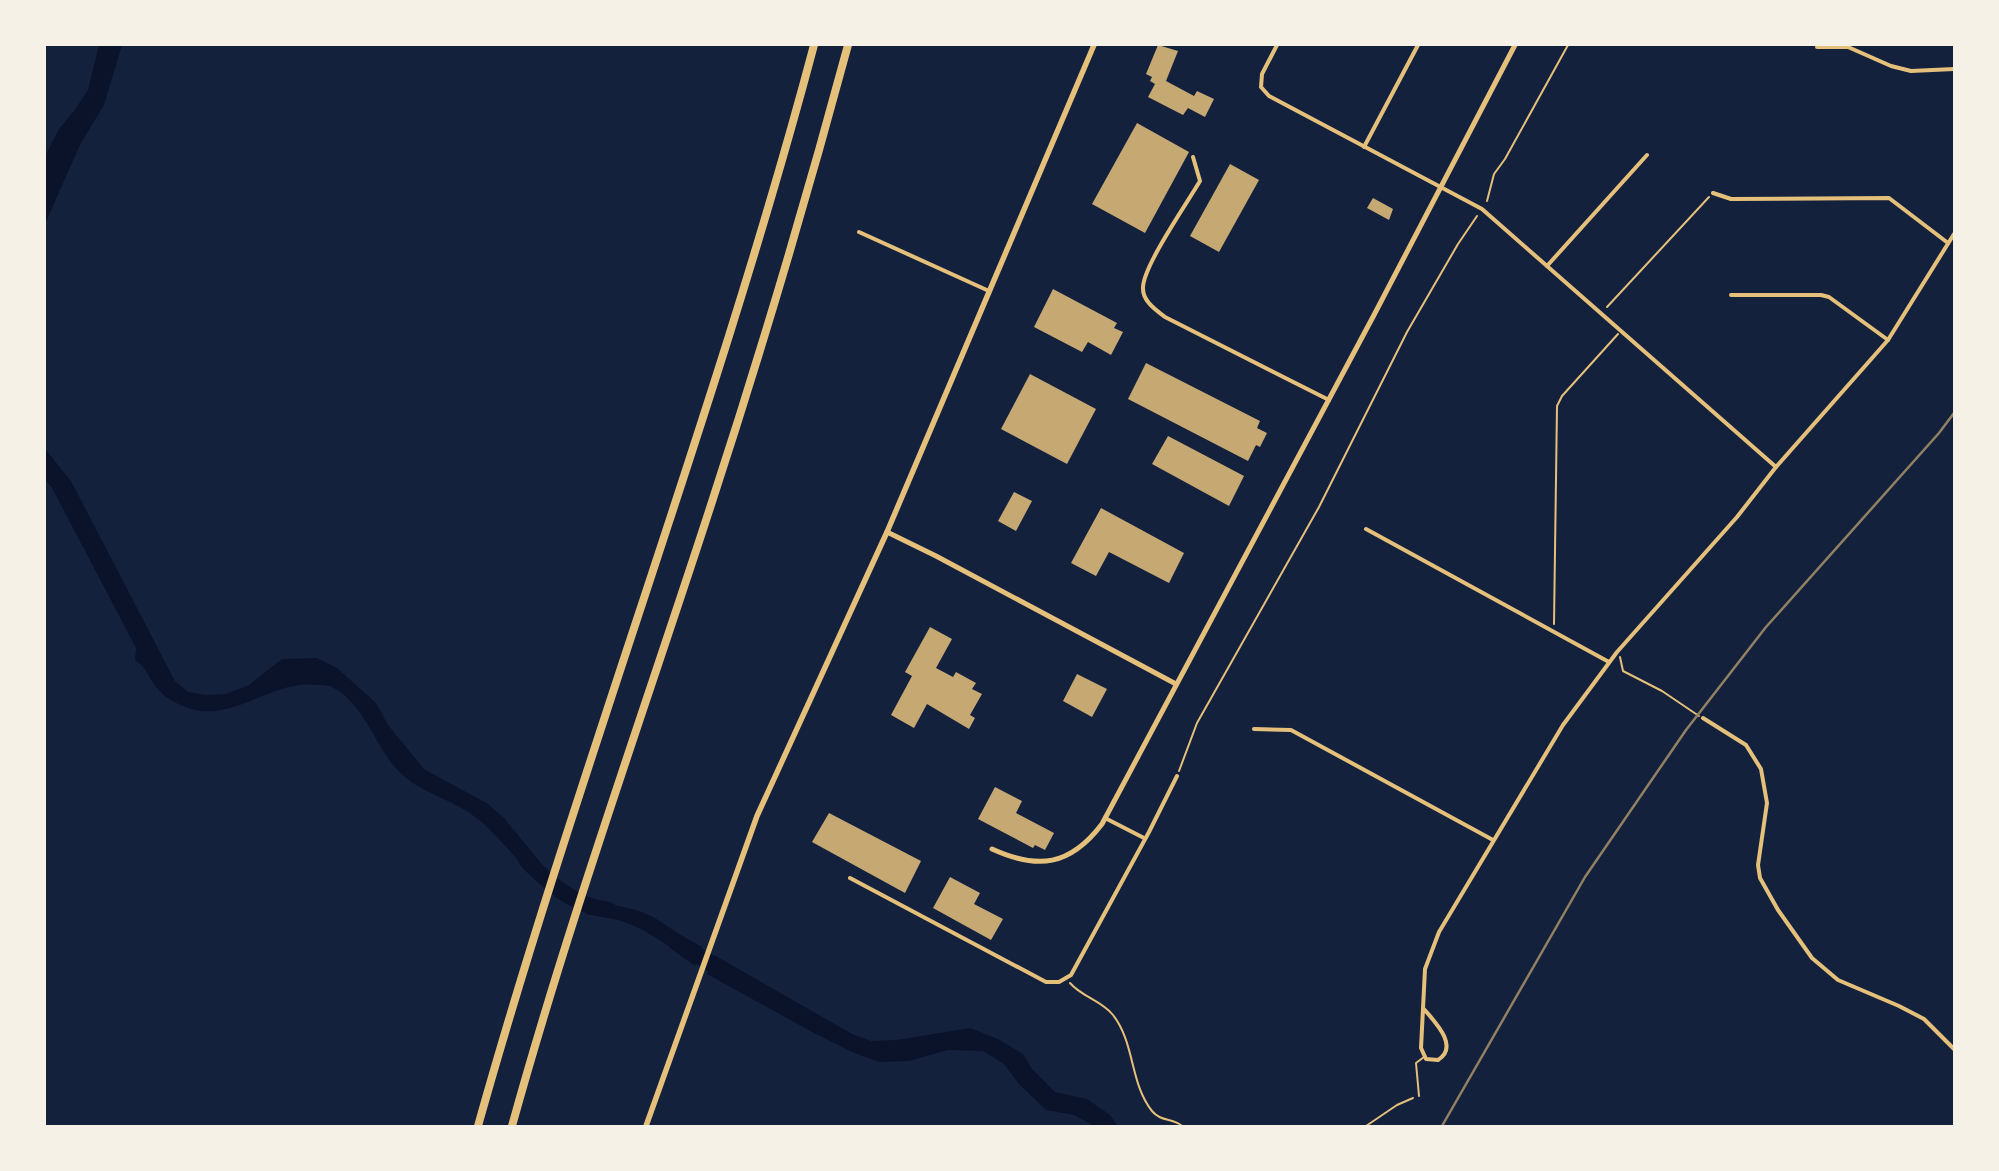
<svg xmlns="http://www.w3.org/2000/svg" width="1999" height="1171" font-family="Roboto,sans-serif">
  <style>
    .water { fill: #0b132b }
    .lines { fill: none; stroke-linecap: round; stroke-linejoin: round }
    .river { stroke: #0b132b; stroke-width: 16 }
    .building { fill: #c6a872 }
    .path { stroke: #e5c07b; stroke-width: 2 }
    .service { stroke: #e5c07b; stroke-width: 2 }
    .minor { stroke: #e5c07b; stroke-width: 4 }
    .tertiary { stroke: #e5c07b; stroke-width: 5 }
    .secondary { stroke: #e5c07b; stroke-width: 5.5 }
    .motorway { stroke: #e5c07b; stroke-width: 8 }
    .rail { stroke: #918062; stroke-width: 2.5 }
  </style>
  <rect width="100%" height="100%" fill="#14213d"/>
  <g class="water">
    <path d="M99,45h23l-18,60 -24,40 -35,79v-68l14,-27 15,-18 14,-21z"/>
    <path d="M45,449l26,32 104,200 13,11 17,3 21,-1 23,-9 33,-26 35,-1 20,10 39,35 12,22 36,44 64,35 16,14 41,50 -5,16c-23,-22 -43,-52 -69,-70 -29,-20 -58,-22 -81,-53 -17,-24 -31,-61 -58,-74 -4,-2 -10,-2 -15,-2 -47,-6 -87,42 -134,21 -10,-4 -19,-9 -25,-17 -9,-9 -11,-22 -23,-29l1,-12 -84,-160 -7,-9z"/>
    <path d="M559,880l16,11 -5,15 -16,-10z"/>
    <path d="M590,900c34,9 51,5 80,29l-5,14c-30,-19 -44,-24 -79,-29z"/>
    <path d="M676,933l26,14 -7,19 -25,-18z"/>
    <path d="M714,955l138,79 19,7 26,-1 73,-12 28,11 25,15 9,15 23,23 32,7 23,16 8,11h-24l-20,-11 -28,-5 -27,-26 -15,-20 -21,-13 -35,-1 -39,11 -30,1 -27,-10 -38,-19 -107,-59z"/>
  </g>
  <g class="lines">
    <g class="river">
      <path d="M527,861c23,24 49,45 82,49"/>
      <path d="M649,924l80,51"/>
    </g>
  </g>
  <g class="building">
    <path d="M1158,45l20,6 -12,30 28,15 3,-5 17,8 -9,18 -17,-9 -5,7 -35,-18 7,-13 -5,-3 2,-4 -6,-3z"/>
    <path d="M1137,123l52,29 -44,81 -53,-29z"/>
    <path d="M1230,164l29,16 -40,72 -29,-16z"/>
    <path d="M1373,198l20,11 -4,11 -22,-12z"/>
    <path d="M1053,289l64,34 -3,5 9,4 -12,23 -23,-13 -6,10 -48,-25z"/>
    <path d="M1146,363l114,58 -3,7 10,5 -7,14 -4,-2 -8,16 -120,-62z"/>
    <path d="M1030,374l66,35 -29,55 -66,-35z"/>
    <path d="M1168,436l76,40 -15,30 -77,-42z"/>
    <path d="M1014,492l18,9 -16,30 -18,-10z"/>
    <path d="M1101,508l83,45 -15,30 -60,-31 -13,24 -25,-13z"/>
    <path d="M930,627l22,12 -16,29 17,9 3,-5 20,11 -4,6 10,5 -12,21 5,3 -6,11 -42,-25 -13,24 -23,-13 21,-39 -7,-4z"/>
    <path d="M1077,674l30,15 -15,28 -29,-16z"/>
    <path d="M995,787l27,14 -6,12 38,20 -9,17 -10,-5 -2,3 -55,-29z"/>
    <path d="M829,813l92,48 -16,32 -93,-51z"/>
    <path d="M950,877l30,16 -6,11 29,15 -12,21 -58,-32z"/>
  </g>
  <g class="lines">
    <g class="path">
      <path d="M1487,201l7,-27 11,-15 63,-114"/>
      <path d="M1607,307l102,-110"/>
      <path d="M1554,624l3,-218 5,-10 56,-62"/>
      <path d="M1620,657l3,14 39,20 37,25"/>
      <path d="M1179,771l18,-48 122,-216 88,-175 51,-88 19,-28"/>
      <path d="M1070,983c12,14 32,18 43,32 22,28 17,69 39,96 9,11 21,7 30,15"/>
      <path d="M1366,1126l31,-21 16,-7"/>
    </g>
    <path class="service" d="M1419,1096l-3,-33 8,-6"/>
    <g class="minor">
      <path d="M1277,45l-15,29 -1,13 8,9 213,113 294,258"/>
      <path d="M1817,47h31l43,19 20,5 43,-2"/>
      <path d="M1364,147l54,-102"/>
      <path d="M1193,157l7,24c-13,22 -56,84 -57,106 -1,14 13,23 22,30l164,83"/>
      <path d="M1713,193l18,6 158,-1 59,45"/>
      <path d="M859,232l130,59"/>
      <path d="M1547,266l100,-111"/>
      <path d="M1731,295h90l8,2 59,43"/>
      <path d="M1366,529l243,133"/>
      <path d="M1703,718l43,27 15,24 6,34 -9,62 2,13 18,32 34,48 26,22 61,26 25,13 30,30"/>
      <path d="M1254,729l37,1 202,110"/>
      <path d="M1105,818l39,20"/>
      <path d="M850,878l196,104h13l12,-7 78,-143 28,-56"/>
      <path d="M1423,1008c11,13 37,38 15,52l-12,-1 -5,-11 4,-79 14,-37 124,-207 54,-73 120,-135 39,-50 112,-127 66,-106"/>
    </g>
    <g class="tertiary">
      <path d="M887,532l49,24 240,128"/>
      <path d="M992,849c46,21 78,17 110,-25l272,-509 141,-270"/>
    </g>
    <path class="secondary" d="M646,1126l111,-310 130,-284 207,-487"/>
    <g class="motorway">
      <path d="M478,1126c102,-363 239,-716 336,-1081"/>
      <path d="M512,1126c58,-209 131,-412 198,-618 50,-153 96,-307 138,-463"/>
    </g>
    <path class="rail" d="M1442,1126l143,-249 101,-147 80,-103 173,-194 15,-20"/>
  </g>
  <rect width="1999" height="1171" fill="none" stroke="#f6f1e7" stroke-width="92"/>
</svg>
